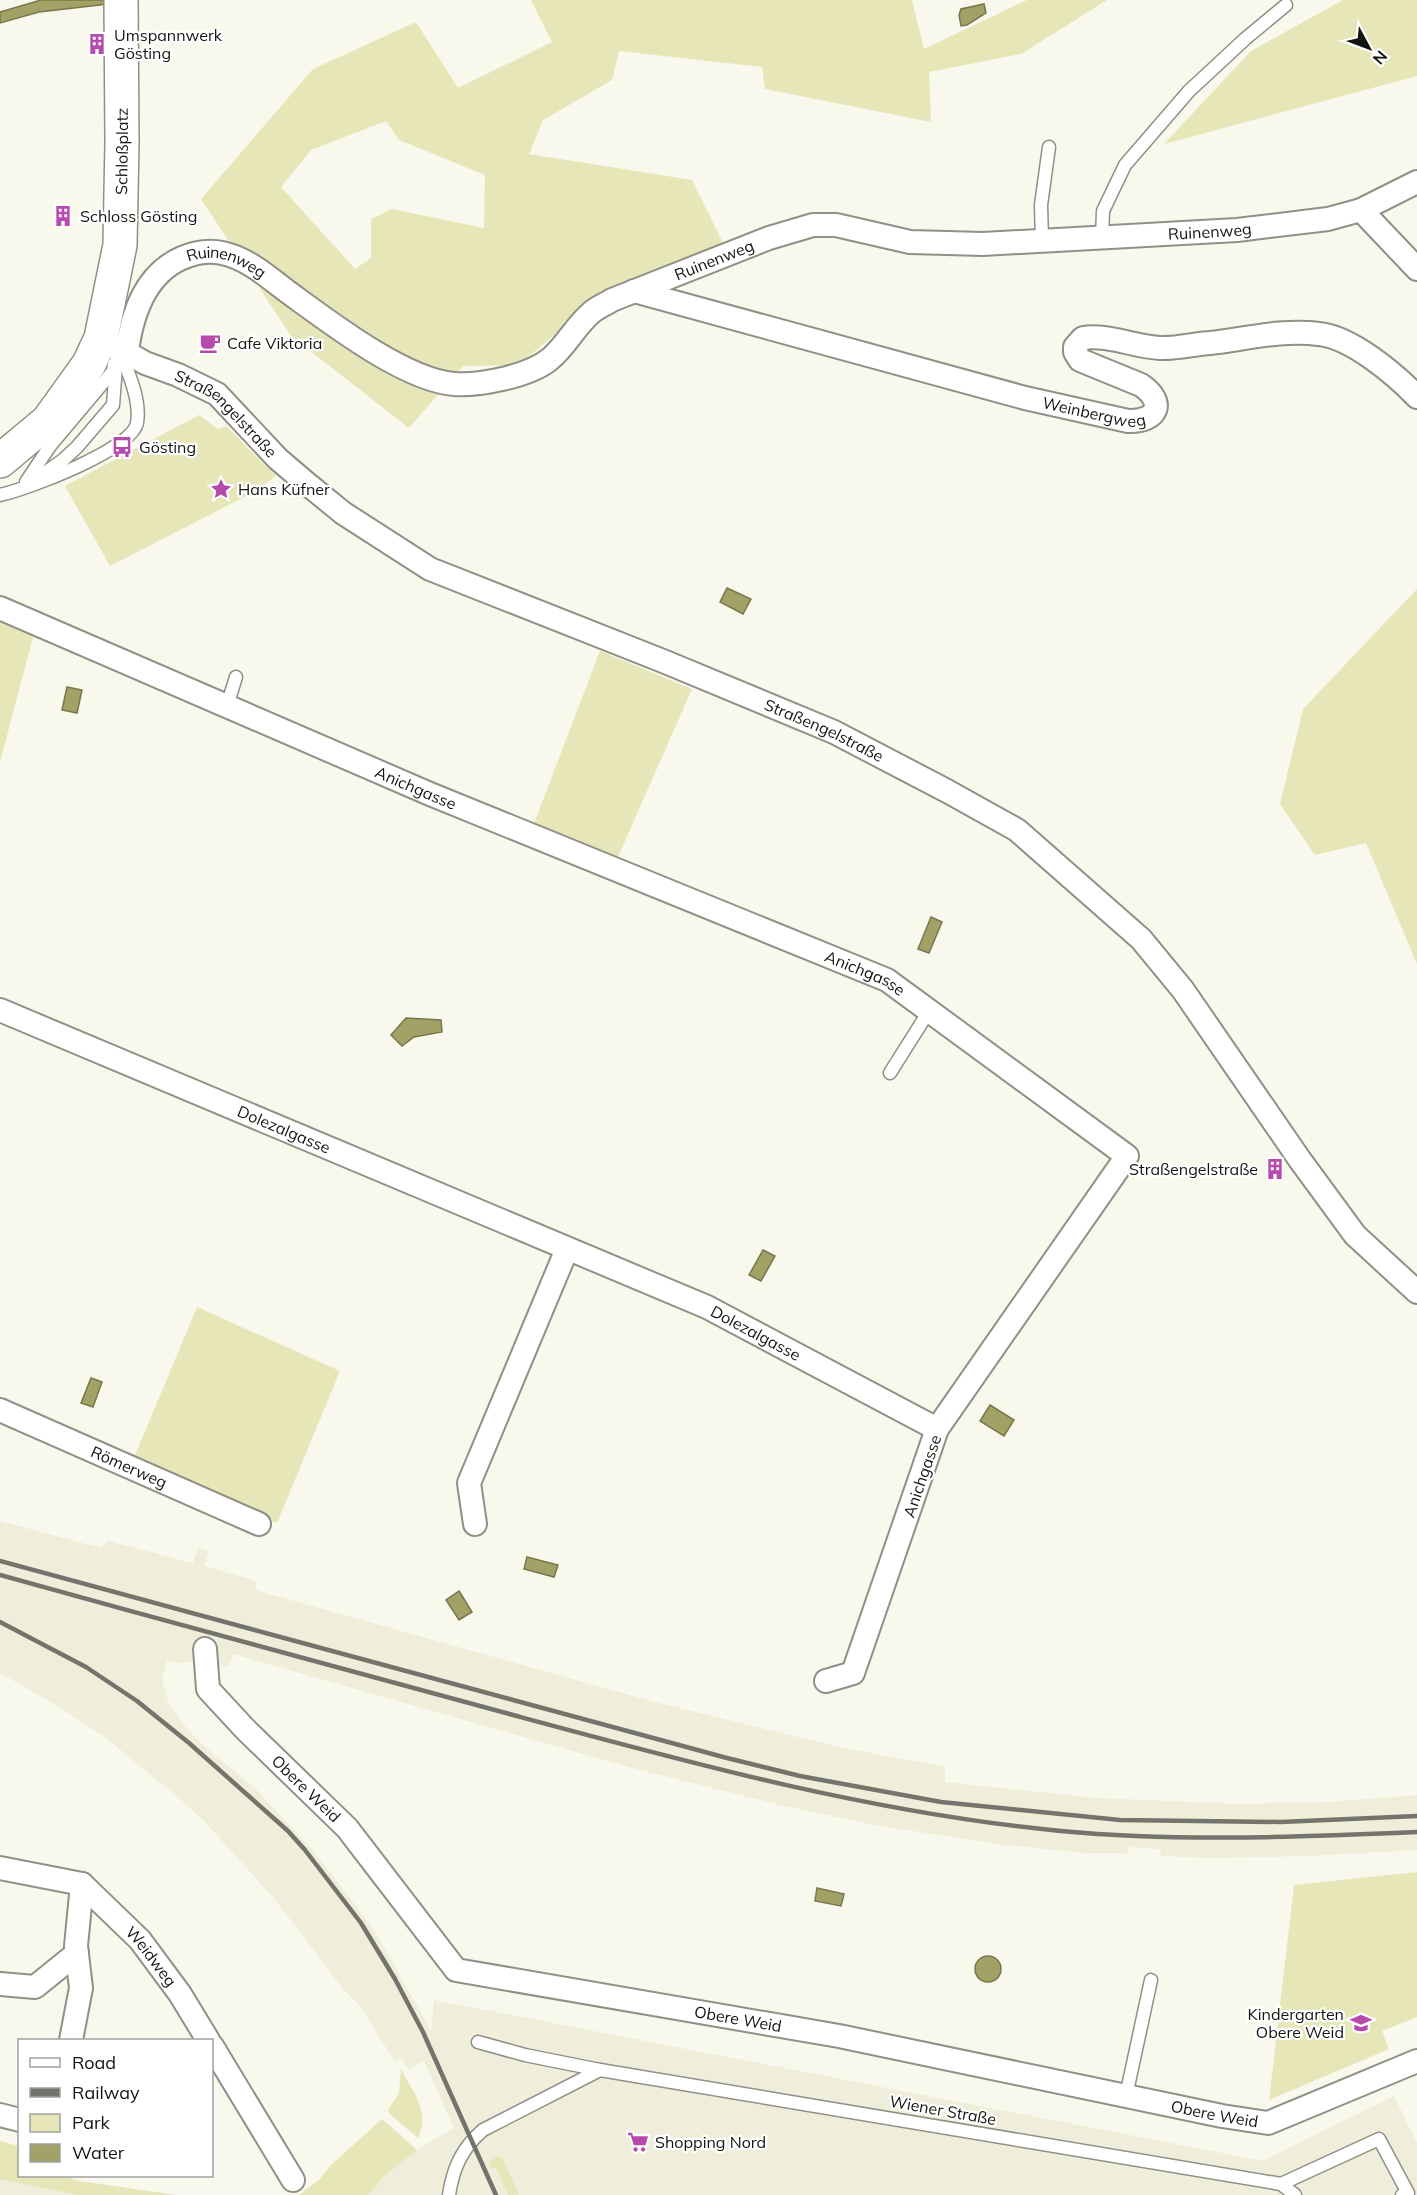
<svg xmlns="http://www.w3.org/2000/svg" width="1417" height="2195" font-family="Mulish,sans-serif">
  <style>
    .built { fill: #eeeedb }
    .green { fill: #e7e6b9; fill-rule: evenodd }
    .water { fill: #a3a266; stroke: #78774c; stroke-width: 1.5 }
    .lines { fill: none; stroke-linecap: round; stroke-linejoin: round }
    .service-casing { stroke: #909086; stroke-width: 15 }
    .minor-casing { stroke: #909086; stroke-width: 26 }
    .secondary-casing { stroke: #909086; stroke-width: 36 }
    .service { stroke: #fff; stroke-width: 12 }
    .minor { stroke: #fff; stroke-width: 22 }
    .secondary { stroke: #fff; stroke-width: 33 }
    .rail { stroke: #74746d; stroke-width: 4.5 }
    .labels { text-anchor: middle; stroke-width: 4.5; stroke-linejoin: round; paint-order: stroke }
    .poi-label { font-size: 16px; fill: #141411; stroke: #fff; text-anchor: start }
    .street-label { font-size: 16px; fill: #141411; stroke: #fff }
  </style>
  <rect width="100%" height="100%" fill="#f8f8ed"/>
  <g class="built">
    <path d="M0,1521l101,27 7,-7 85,22 5,-15 11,3 -5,15 53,15 -2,9 396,111 188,46 106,20v15l151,16 144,6 89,-2 88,-7v55l-108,6 -97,2 -51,-2 -1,-7 -30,-2 -3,6h-40l-82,-8 -131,-20 -93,-20 -152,-38 -396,-113 -5,13 -21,-7 -26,3 -14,-2 -5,18 6,22 15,23 20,21 55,46 57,62 58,75 58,102 3,-30 829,161 131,-65 23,47v52h-1077l114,-67 -30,-67 -16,8 -6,-11 -7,3 -22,-33 -8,-16 -23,-24 -69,-91 -71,-78 -21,-19 -75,-62 -53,-35 -53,-30z"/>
    <path d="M0,2179l77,16h-77z"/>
  </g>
  <g class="green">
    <path d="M531,0h381l12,49 103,-49h80l-86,54 -92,18 2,50 -166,-33 -3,-22 -143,-16 -7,29 -69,40 -14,34 163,26 31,63 -130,58 -74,64 -56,1 -54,62 -118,-92 -90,-137 112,-130 103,-47 42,66 94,-46zM386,121l13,19 86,35 -1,53 -92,-19 -21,10v39l-16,11 -74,-82 30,-37z"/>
    <path d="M1343,0h74v76l-253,68 87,-93z"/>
    <path d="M199,415l19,14 8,-3 50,50 -22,16 -144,74 -45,-80z"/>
    <path d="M1417,589v375l-51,-121 -51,12 -35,-51 23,-95z"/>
    <path d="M0,616l35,14 -35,132z"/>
    <path d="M600,651l92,38 -75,170 -84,-33z"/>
    <path d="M197,1307l143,64 -63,152 -144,-63z"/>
    <path d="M1417,1872v145l-35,14 7,18 -120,51 25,-215z"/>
    <path d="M401,2069c11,22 30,42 17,69l-28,-24 -2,-4 11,-17z"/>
    <path d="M382,2119l35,31 -34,27 -15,18h-69l21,-16 10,-13z"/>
    <path d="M0,2141l19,5 1,30h43l17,5 96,14h-99l-77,-16z"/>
    <path d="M498,2156l5,3 16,36h-11l-12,-27h-4l-3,-6z"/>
  </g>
  <g class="water">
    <path d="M128,0l-28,5 -61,7 -39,11v-11l41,-12z"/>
    <path d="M984,4l2,9 -19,12 -6,1 -2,-11 2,-6z"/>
    <path d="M727,588l24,11 -8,15 -23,-12z"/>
    <path d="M67,687l15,3 -5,23 -15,-3z"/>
    <path d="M931,917l11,5 -13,31 -11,-4z"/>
    <path d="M406,1018l35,2 1,12 -28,5 -12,9 -11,-11z"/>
    <path d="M763,1250l12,6 -14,25 -12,-6z"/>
    <path d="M91,1378l11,4 -9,25 -12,-4z"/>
    <path d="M990,1405l24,15 -10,16 -24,-15z"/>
    <path d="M527,1557l31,8 -4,12 -30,-8z"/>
    <path d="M459,1591l13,21 -13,8 -13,-20z"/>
    <path d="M817,1888l27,6 -3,12 -26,-5z"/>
    <circle cx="988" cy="1969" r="13"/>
  </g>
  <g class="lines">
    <defs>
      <g id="service">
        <path d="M1102,238l1,-27 22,-46 64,-74 56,-52 41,-34"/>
        <path d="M1042,241l-1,-36 8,-58"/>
        <path d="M39,477l24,-17 14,-13 36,-42 4,-52"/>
        <path d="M26,482l24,-36 63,-75 1,-7"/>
        <path d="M0,495c27,-6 132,-45 137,-72 4,-23 -9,-51 -17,-72"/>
        <path d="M227,706l9,-29"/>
        <path d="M890,1073l39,-62"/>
        <path d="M600,2070l681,114 14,11"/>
        <path d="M1126,2096l25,-116"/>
        <path d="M1281,2184l98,-45 29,54 -6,2"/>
        <path d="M449,2195c4,-27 13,-47 34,-65l117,-60 -75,-15 -47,-13"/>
      </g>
      <g id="minor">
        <path d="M1361,210l56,59"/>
        <path id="s1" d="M634,291l391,107 103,23c30,1 38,-19 13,-36l-61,-25 -5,-8v-5l8,-9c25,-4 52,9 77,10 16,1 34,-4 50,-5 35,-4 73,-14 109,-9 32,3 76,40 98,63"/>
        <path id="s2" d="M101,338l44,25 33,12 39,19 61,65 27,23 38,31 87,56 233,92 171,71 113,59 70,39 124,109 42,51 117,170 55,75 62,57"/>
        <path id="s3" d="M127,351c5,-37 18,-77 55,-93 12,-5 26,-8 40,-5 25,5 46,24 66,39 40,29 116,88 166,92 25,2 76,-8 96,-25 16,-13 26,-34 42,-47 6,-5 14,-8 20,-12l157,-62 44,-13h23l74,17 73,2 254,-14 91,-11 33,-9 56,-28"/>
        <path id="s4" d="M0,608l430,186 457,186 240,176 -190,273 -84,244 -27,8"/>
        <path id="s5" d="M0,1010l707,297 230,122"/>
        <path id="s6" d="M0,1410l259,114"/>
        <path d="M475,1524l-6,-41 98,-234"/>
        <path id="s7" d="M205,1649l3,40 37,40 102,99 109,142 383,66 383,80 46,7 149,-62"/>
        <path id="s8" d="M0,1868l82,16 58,56 40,54 28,46"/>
        <path d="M0,1984l35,3 42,-34"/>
        <path d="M71,2040l10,-52 -5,-42 6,-62"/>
        <path d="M212,2046l81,134"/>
        <path d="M0,2115l20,5"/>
      </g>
      <g id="secondary">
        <path id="s9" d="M0,461l48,-40 41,-57 12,-26 19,-93 2,-103 -1,-142"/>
      </g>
    </defs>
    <use href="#service" class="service-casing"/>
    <use href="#minor" class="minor-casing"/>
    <use href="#secondary" class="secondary-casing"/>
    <use href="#service" class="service"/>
    <use href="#minor" class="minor"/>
    <use href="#secondary" class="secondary"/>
    <g class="rail">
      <path d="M0,1561l727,197 73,18 141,26 179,18 161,2 136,-6"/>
      <path d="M0,1575c171,47 342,95 513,140 181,49 360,98 548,116 118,11 237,6 356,1"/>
      <path d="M0,1622l86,45 51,34 52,42 99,88 17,19 56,73 34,56 28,53 73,163"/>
    </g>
  </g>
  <defs>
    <symbol id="building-bare" viewBox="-9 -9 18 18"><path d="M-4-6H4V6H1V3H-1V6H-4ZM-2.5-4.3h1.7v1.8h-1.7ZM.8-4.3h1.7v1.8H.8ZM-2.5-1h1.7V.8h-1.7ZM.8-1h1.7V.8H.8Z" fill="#b64bad" stroke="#fff" stroke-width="2.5" paint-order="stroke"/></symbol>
    <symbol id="cafe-bare" viewBox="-9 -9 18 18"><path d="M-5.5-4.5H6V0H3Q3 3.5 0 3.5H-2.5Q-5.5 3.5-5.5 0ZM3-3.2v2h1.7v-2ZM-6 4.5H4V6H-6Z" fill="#b64bad" stroke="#fff" stroke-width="2.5" paint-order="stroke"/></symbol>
    <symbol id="bus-bare" viewBox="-9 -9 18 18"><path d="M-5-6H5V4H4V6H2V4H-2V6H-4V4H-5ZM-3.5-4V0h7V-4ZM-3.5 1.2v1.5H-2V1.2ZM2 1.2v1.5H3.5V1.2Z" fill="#b64bad" stroke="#fff" stroke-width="2.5" paint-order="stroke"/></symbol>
    <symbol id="sight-bare" viewBox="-9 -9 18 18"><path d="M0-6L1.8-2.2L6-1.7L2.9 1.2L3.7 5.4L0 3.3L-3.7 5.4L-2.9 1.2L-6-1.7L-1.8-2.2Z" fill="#b64bad" stroke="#fff" stroke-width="2.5" paint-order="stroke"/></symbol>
    <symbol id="school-bare" viewBox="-9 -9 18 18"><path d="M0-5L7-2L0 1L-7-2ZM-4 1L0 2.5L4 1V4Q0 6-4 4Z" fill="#b64bad" stroke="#fff" stroke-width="2.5" paint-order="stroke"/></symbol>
    <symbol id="supermarket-bare" viewBox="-9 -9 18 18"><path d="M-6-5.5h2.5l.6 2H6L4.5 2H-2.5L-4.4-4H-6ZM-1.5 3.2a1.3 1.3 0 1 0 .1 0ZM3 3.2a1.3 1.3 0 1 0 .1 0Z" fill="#b64bad" stroke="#fff" stroke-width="2.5" paint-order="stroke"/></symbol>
  </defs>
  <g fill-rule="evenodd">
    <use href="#building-bare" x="82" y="29" width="30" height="30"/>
    <use href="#building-bare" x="48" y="201" width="30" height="30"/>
    <use href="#cafe-bare" x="195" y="328" width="30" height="30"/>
    <use href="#bus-bare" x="107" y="432" width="30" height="30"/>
    <use href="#sight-bare" x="206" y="474" width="30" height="30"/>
    <use href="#building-bare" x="1260" y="1154" width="30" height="30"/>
    <use href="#school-bare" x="1346" y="2008" width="30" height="30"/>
    <use href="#supermarket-bare" x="623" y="2127" width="30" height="30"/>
  </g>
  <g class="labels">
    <g class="poi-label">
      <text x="114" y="41">Umspannwerk<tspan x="114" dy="18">Gösting</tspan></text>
      <text x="80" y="222">Schloss Gösting</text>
      <text x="227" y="349">Cafe Viktoria</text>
      <text x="139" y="453">Gösting</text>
      <text x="238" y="495">Hans Küfner</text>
      <text x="1258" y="1175" text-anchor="end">Straßengelstraße</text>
      <text x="1344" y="2020" text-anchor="end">Kindergarten<tspan x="1344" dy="18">Obere Weid</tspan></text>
      <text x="655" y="2148">Shopping Nord</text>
    </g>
    <g class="street-label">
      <text dy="6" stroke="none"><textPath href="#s9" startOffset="350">Schloßplatz</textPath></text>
      <text dy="6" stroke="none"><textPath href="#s3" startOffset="1224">Ruinenweg</textPath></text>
      <text dy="6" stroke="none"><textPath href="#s3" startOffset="720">Ruinenweg</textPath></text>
      <text dy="6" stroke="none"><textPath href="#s3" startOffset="160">Ruinenweg</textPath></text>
      <text dy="6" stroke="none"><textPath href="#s1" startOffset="476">Weinbergweg</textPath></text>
      <text dy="6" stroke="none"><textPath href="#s2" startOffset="148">Straßengelstraße</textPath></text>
      <text dy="6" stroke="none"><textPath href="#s2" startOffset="832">Straßengelstraße</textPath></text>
      <text dy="6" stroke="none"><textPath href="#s4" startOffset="453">Anichgasse</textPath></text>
      <text dy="6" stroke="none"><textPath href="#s4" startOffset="939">Anichgasse</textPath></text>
      <text dy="6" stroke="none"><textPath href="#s5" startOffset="308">Dolezalgasse</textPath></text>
      <text dy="6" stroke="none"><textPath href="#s5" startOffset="822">Dolezalgasse</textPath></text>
      <text dy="6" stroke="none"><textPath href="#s6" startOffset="141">Römerweg</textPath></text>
      <text transform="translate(922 1476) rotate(-71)" y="6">Anichgasse</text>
      <text dy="6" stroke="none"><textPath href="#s7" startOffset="180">Obere Weid</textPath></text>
      <text dy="6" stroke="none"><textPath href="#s8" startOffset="184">Weidweg</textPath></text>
      <text dy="6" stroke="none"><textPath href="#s7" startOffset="702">Obere Weid</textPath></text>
      <text transform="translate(943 2110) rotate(10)" y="6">Wiener Straße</text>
      <text dy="6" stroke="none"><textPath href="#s7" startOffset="1188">Obere Weid</textPath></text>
    </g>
  </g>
  <rect x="18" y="2039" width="195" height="138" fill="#ffffff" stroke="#a1a1a0" stroke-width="1.5"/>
  <rect x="30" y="2058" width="30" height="9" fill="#ffffff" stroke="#a1a1a0" stroke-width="1.5"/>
  <text x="72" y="2069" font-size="18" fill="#141411">Road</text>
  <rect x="30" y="2088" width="30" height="9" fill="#74746d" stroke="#a1a1a0" stroke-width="1.5"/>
  <text x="72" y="2099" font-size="18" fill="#141411">Railway</text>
  <rect x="30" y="2114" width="30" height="18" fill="#e7e6b9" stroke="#a1a1a0" stroke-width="1.5"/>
  <text x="72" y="2129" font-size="18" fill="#141411">Park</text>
  <rect x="30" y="2144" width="30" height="18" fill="#a3a266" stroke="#a1a1a0" stroke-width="1.5"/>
  <text x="72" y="2159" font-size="18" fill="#141411">Water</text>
  <g transform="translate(1369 48) rotate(131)" stroke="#ffffff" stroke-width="4.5" paint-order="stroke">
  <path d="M0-4.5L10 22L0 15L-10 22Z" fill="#141411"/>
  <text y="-9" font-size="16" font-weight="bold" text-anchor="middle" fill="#141411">N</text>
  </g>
</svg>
